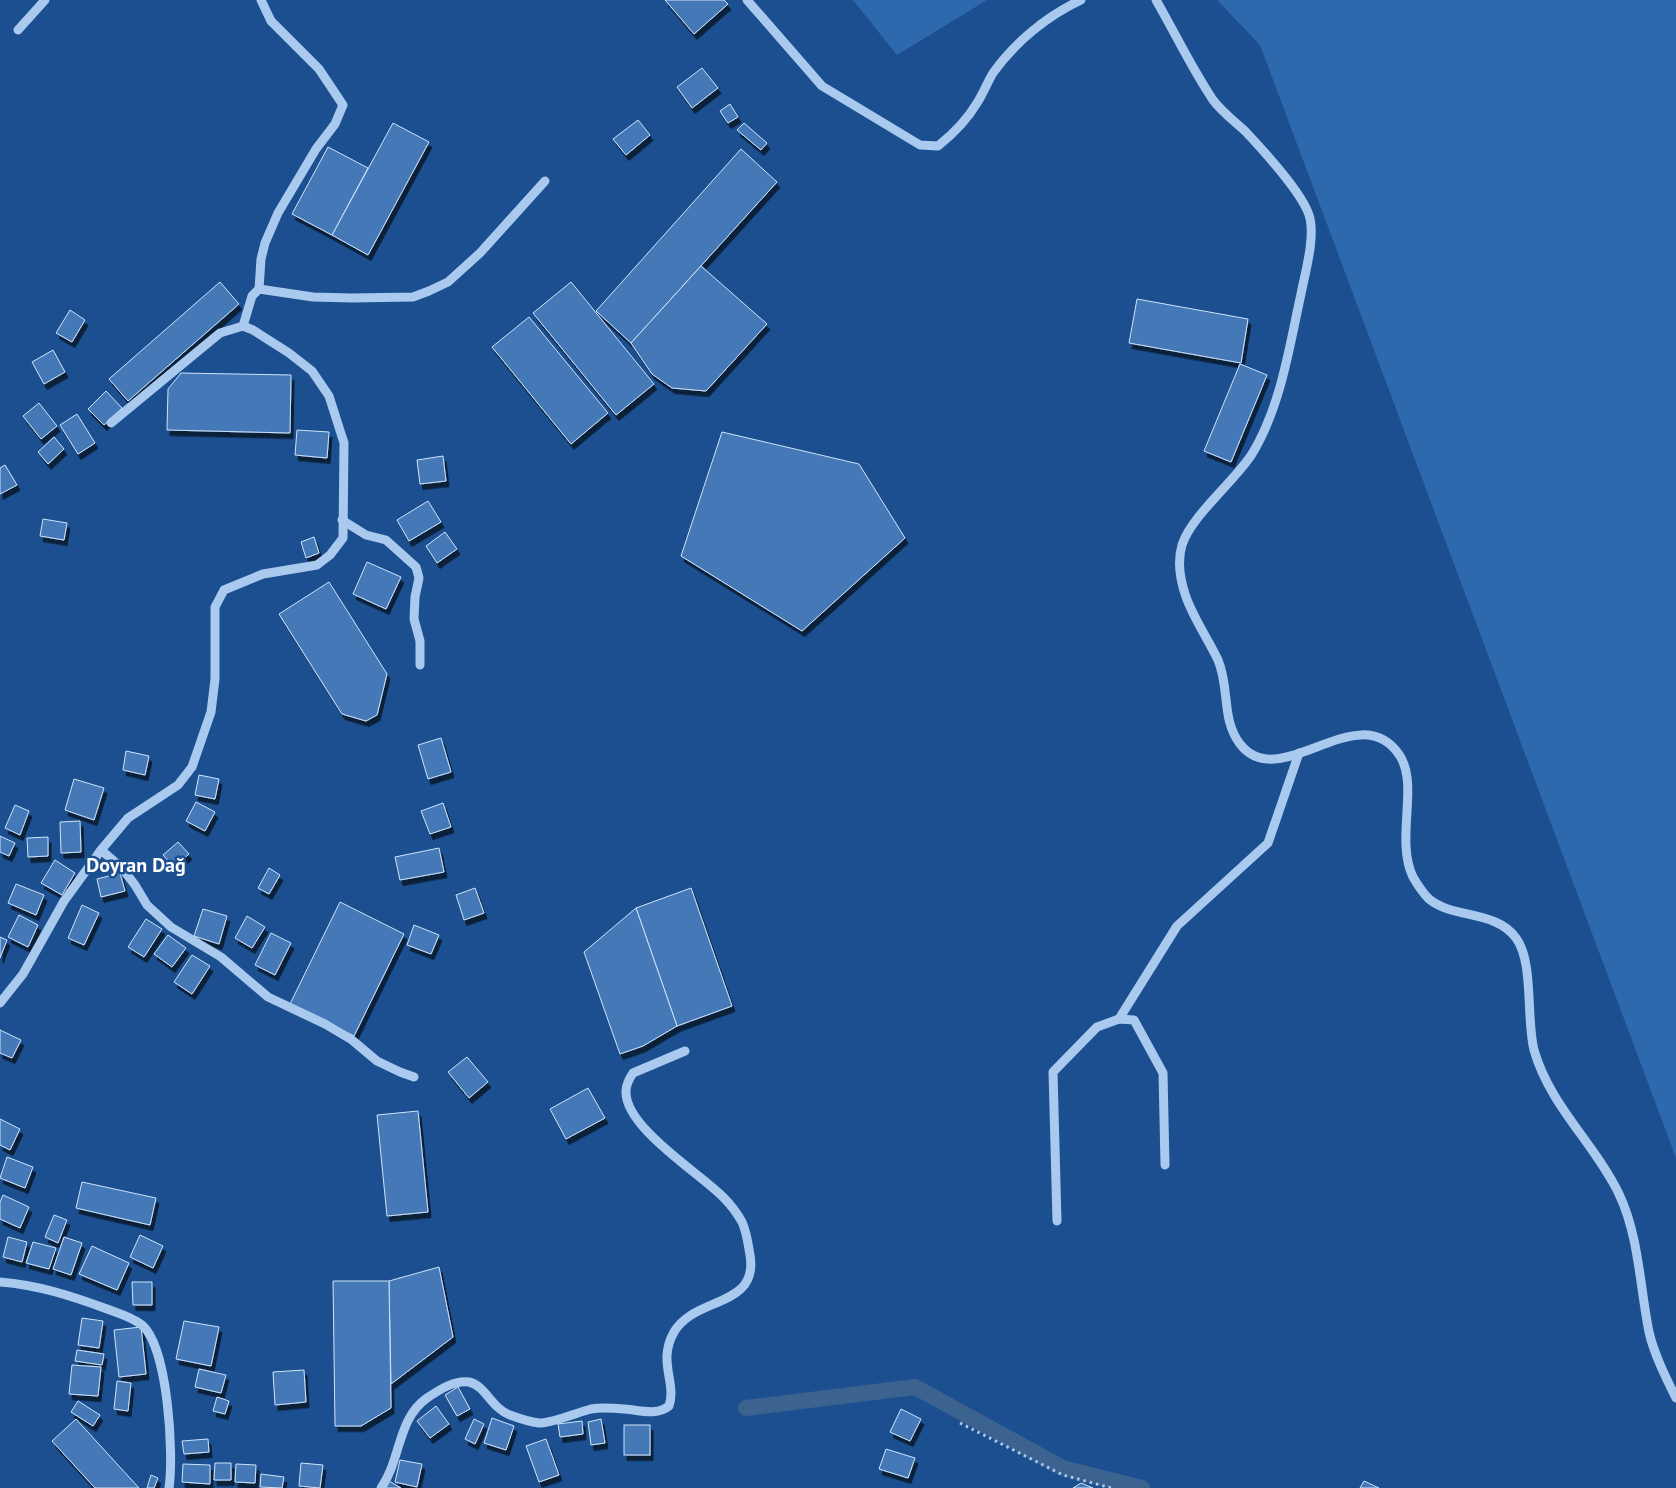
<svg xmlns="http://www.w3.org/2000/svg" width="1676" height="1488" font-family="'PT Sans',sans-serif">
  <style>
    .green { fill: #2e69ad }
    .lines { fill: none; stroke-linecap: round; stroke-linejoin: round }
    .canal { stroke: #3c6290; stroke-width: 16 }
    .building { fill: #4478b7; stroke: #cfe3fa; filter: url(#shadow) }
    .path { stroke: #a9c9ee; stroke-width: 3; stroke-dasharray: 2.5 4; stroke-linecap: butt }
    .minor { stroke: #a9c9ee; stroke-width: 9 }
    .labels { text-anchor: middle; stroke-width: 5; stroke-linejoin: round; paint-order: stroke }
    .district-label { font-size: 20px; font-weight: bold; fill: #fff; stroke: #1b4f8f }
  </style>
  <defs>
    <filter id="shadow"><feDropShadow dx="3" dy="5.5" stdDeviation="0" flood-color="#0009"/></filter>
  </defs>
  <rect width="100%" height="100%" fill="#1b4f8f"/>
  <g class="green">
    <path d="M853,0h134l-90,55z"/>
    <path d="M1217,0h459v1158l-416,-1113z"/>
  </g>
  <g class="lines">
    <path class="canal" d="M746,1408l169,-21 148,81 79,20"/>
  </g>
  <g class="building">
    <path d="M665,0h59l4,4 -34,30z"/>
    <path d="M702,68l16,20 -26,20 -15,-21z"/>
    <path d="M730,104l8,13 -10,6 -8,-12z"/>
    <path d="M638,120l12,15 -24,20 -13,-16z"/>
    <path d="M393,123l36,19 -61,113 -36,-20z"/>
    <path d="M744,123l23,20 -6,7 -24,-20z"/>
    <path d="M328,147l40,21 -36,67 -40,-21z"/>
    <path d="M741,149l36,33 -146,161 -35,-32z"/>
    <path d="M701,266l66,58 -61,67 -34,-3 -20,-14 -21,-31z"/>
    <path d="M220,282l19,22 -111,97 -19,-22z"/>
    <path d="M571,282l83,102 -38,31 -83,-102z"/>
    <path d="M1137,299l111,20 -7,44 -112,-20z"/>
    <path d="M70,310l15,10 -13,22 -16,-9z"/>
    <path d="M529,317l79,96 -37,31 -79,-97z"/>
    <path d="M53,350l12,22 -21,12 -12,-22z"/>
    <path d="M1240,364l27,11 -36,87 -27,-11z"/>
    <path d="M181,373l110,2 -1,58 -123,-3 1,-41z"/>
    <path d="M106,391l16,17 -18,17 -16,-16z"/>
    <path d="M39,403l18,23 -16,13 -18,-23z"/>
    <path d="M77,414l18,29 -17,11 -18,-29z"/>
    <path d="M297,430l32,2 -2,26 -32,-3z"/>
    <path d="M722,432l137,32 46,74 -103,93 -121,-75z"/>
    <path d="M54,437l10,12 -16,15 -10,-12z"/>
    <path d="M443,456l3,25 -26,3 -3,-24z"/>
    <path d="M5,465l12,20 -17,9v-26z"/>
    <path d="M428,501l13,21 -32,19 -12,-21z"/>
    <path d="M43,519l24,4 -3,17 -24,-4z"/>
    <path d="M445,532l12,17 -20,14 -11,-17z"/>
    <path d="M314,537l5,16 -13,5 -5,-16z"/>
    <path d="M367,562l34,15 -15,32 -33,-15z"/>
    <path d="M329,582l58,92 -10,41 -11,6 -24,-7 -63,-100z"/>
    <path d="M441,738l10,34 -23,7 -10,-34z"/>
    <path d="M126,751l23,5 -4,19 -22,-5z"/>
    <path d="M199,775l20,4 -4,20 -20,-4z"/>
    <path d="M74,779l30,9 -10,32 -29,-10z"/>
    <path d="M196,802l19,10 -10,19 -19,-10z"/>
    <path d="M443,803l8,24 -21,7 -9,-23z"/>
    <path d="M15,805l14,6 -9,24 -15,-7z"/>
    <path d="M80,821l1,31 -20,1 -1,-31z"/>
    <path d="M0,836l15,7 -6,13 -9,-4z"/>
    <path d="M48,837v19l-20,1 -1,-19z"/>
    <path d="M178,842l11,12 -15,13 -11,-12z"/>
    <path d="M439,848l5,24 -44,8 -5,-23z"/>
    <path d="M55,860l20,13 -13,22 -21,-12z"/>
    <path d="M269,868l11,7 -11,19 -11,-6z"/>
    <path d="M120,873l5,18 -24,6 -4,-18z"/>
    <path d="M16,884l28,11 -8,20 -28,-12z"/>
    <path d="M475,888l9,25 -20,7 -8,-25z"/>
    <path d="M691,888l41,118 -55,20 -41,-118z"/>
    <path d="M340,902l64,32 -50,102 -64,-32z"/>
    <path d="M82,905l17,8 -15,32 -16,-7z"/>
    <path d="M636,908l41,118 -34,20 -23,8 -36,-102z"/>
    <path d="M203,909l24,7 -8,28 -25,-8z"/>
    <path d="M19,915l19,10 -10,22 -20,-10z"/>
    <path d="M247,916l18,11 -13,21 -17,-10z"/>
    <path d="M146,919l16,10 -18,28 -16,-10z"/>
    <path d="M414,925l25,10 -8,19 -24,-9z"/>
    <path d="M271,933l20,10 -16,32 -20,-10z"/>
    <path d="M168,935l18,13 -14,19 -18,-13z"/>
    <path d="M0,937l7,3 -7,18z"/>
    <path d="M192,955l18,11 -18,28 -18,-12z"/>
    <path d="M0,1030l21,10 -9,18 -12,-5z"/>
    <path d="M467,1057l21,25 -19,16 -21,-26z"/>
    <path d="M588,1088l17,30 -39,21 -16,-30z"/>
    <path d="M418,1111l10,101 -41,4 -10,-101z"/>
    <path d="M0,1119l20,10 -10,21 -10,-5z"/>
    <path d="M7,1157l26,10 -8,21 -25,-10z"/>
    <path d="M82,1182l74,16 -6,27 -74,-17z"/>
    <path d="M3,1195l26,12 -9,21 -20,-9v-17z"/>
    <path d="M54,1215l13,5 -9,23 -13,-6z"/>
    <path d="M140,1235l23,11 -10,22 -23,-11z"/>
    <path d="M8,1237l19,5 -5,20 -19,-5z"/>
    <path d="M64,1237l18,6 -11,32 -18,-6z"/>
    <path d="M33,1242l23,6 -7,21 -23,-6z"/>
    <path d="M92,1246l37,17 -12,27 -38,-16z"/>
    <path d="M439,1267l14,70 -62,47 -2,-103z"/>
    <path d="M333,1281h56l2,127 -30,18h-26z"/>
    <path d="M132,1282h20v23h-19z"/>
    <path d="M82,1318l21,3 -4,27 -21,-3z"/>
    <path d="M184,1321l35,6 -8,39 -35,-7z"/>
    <path d="M141,1327l5,47 -27,3 -5,-47z"/>
    <path d="M77,1350l27,4 -2,11 -27,-4z"/>
    <path d="M72,1365l29,2 -3,29 -29,-2z"/>
    <path d="M199,1369l27,6 -5,18 -26,-6z"/>
    <path d="M304,1370l2,32 -31,3 -2,-33z"/>
    <path d="M117,1381l14,2 -3,28 -14,-2z"/>
    <path d="M458,1387l12,22 -13,7 -12,-21z"/>
    <path d="M217,1397l12,4 -4,13 -12,-3z"/>
    <path d="M78,1401l22,14 -7,11 -22,-14z"/>
    <path d="M436,1406l13,18 -19,14 -13,-17z"/>
    <path d="M901,1409l20,10 -11,22 -20,-9z"/>
    <path d="M492,1418l22,8 -8,24 -22,-7z"/>
    <path d="M76,1419l63,69h-44l-43,-47z"/>
    <path d="M474,1419l10,5 -9,20 -10,-5z"/>
    <path d="M601,1419l4,24 -14,2 -3,-23z"/>
    <path d="M582,1421l1,13 -23,3 -2,-13z"/>
    <rect x="624" y="1425" width="26" height="30"/>
    <path d="M208,1439l1,13 -25,2 -2,-13z"/>
    <path d="M546,1439l13,36 -20,7 -13,-36z"/>
    <path d="M886,1449l29,9 -7,20 -29,-9z"/>
    <path d="M400,1460l22,4 -5,23 -22,-5z"/>
    <path d="M215,1463h16v17h-17z"/>
    <path d="M301,1463l22,2 -3,23 -21,-2z"/>
    <path d="M183,1464l27,1v19l-28,-2z"/>
    <path d="M236,1464l20,1 -1,18 -20,-1z"/>
    <path d="M261,1474l23,3 -2,11 -22,-1z"/>
    <path d="M151,1475l7,3 -4,10h-7z"/>
    <path d="M389,1481l12,7h-16z"/>
    <path d="M1364,1481l15,7h-19z"/>
    <path d="M1081,1483l12,5h-20z"/>
  </g>
  <g class="lines">
    <path class="path" d="M960,1423l103,52 48,13"/>
    <g class="minor">
      <path d="M747,0l75,86 98,59 18,1c15,-12 29,-26 39,-43 6,-9 10,-20 16,-30 22,-31 54,-57 88,-73"/>
      <path d="M1156,0c19,33 36,69 57,100 9,12 21,21 32,31 17,18 57,62 64,84 7,21 -4,58 -8,79 -12,54 -20,112 -49,160 -18,28 -60,61 -70,91 -5,17 -2,35 4,52 8,22 22,42 32,63 12,28 3,59 22,84 40,52 119,-51 160,12 19,30 -5,84 13,121 4,7 10,16 16,22 24,20 67,11 87,39 18,24 10,81 18,112 16,56 61,94 85,144 20,42 21,94 30,138 5,22 17,46 27,66"/>
      <path d="M18,30l27,-30"/>
      <path d="M259,289l54,8 39,1 61,-1 16,-6 19,-9 32,-29 65,-72"/>
      <path d="M243,326l9,-30 7,-7 2,-30 4,-16 13,-30 38,-64 19,-25 8,-19 -24,-36 -48,-48 -10,-21"/>
      <path d="M342,520l24,15 20,5 30,27 3,11 -4,19 -1,22 6,22v24"/>
      <path d="M101,850l21,18 13,17 12,20 24,22 50,30 47,40 57,27 27,16 25,21 23,11 14,5"/>
      <path d="M0,1003l23,-29 41,-73 37,-51 27,-32 50,-33 14,-18 19,-55 4,-33v-72l9,-17 39,-16 54,-9 13,-10 13,-17 1,-95 -15,-47 -17,-25 -23,-18 -36,-23 -10,-4 -23,7 -109,90"/>
      <path d="M1119,1019l58,-93 91,-83 31,-90"/>
      <path d="M1057,1221l-4,-149 44,-45 22,-8 15,1 29,53 2,92"/>
      <path d="M0,1282c38,3 72,14 107,27 11,4 25,8 35,16 26,22 32,129 27,163"/>
      <path d="M381,1488c20,-28 16,-69 46,-90 12,-8 27,-18 42,-16 17,4 22,26 41,33 8,3 20,7 29,8 10,1 40,-11 52,-14 11,-2 22,-1 34,0 14,1 32,7 44,-3 8,-24 -12,-44 5,-74 21,-36 85,-24 76,-77 -2,-11 -3,-22 -8,-33 -5,-9 -11,-17 -18,-24 -23,-24 -100,-71 -98,-107 0,-7 3,-12 7,-18l52,-22"/>
    </g>
  </g>
  <g class="labels">
    <g class="district-label">
      <text x="136" y="872">Doyran Dağ</text>
    </g>
  </g>
</svg>
